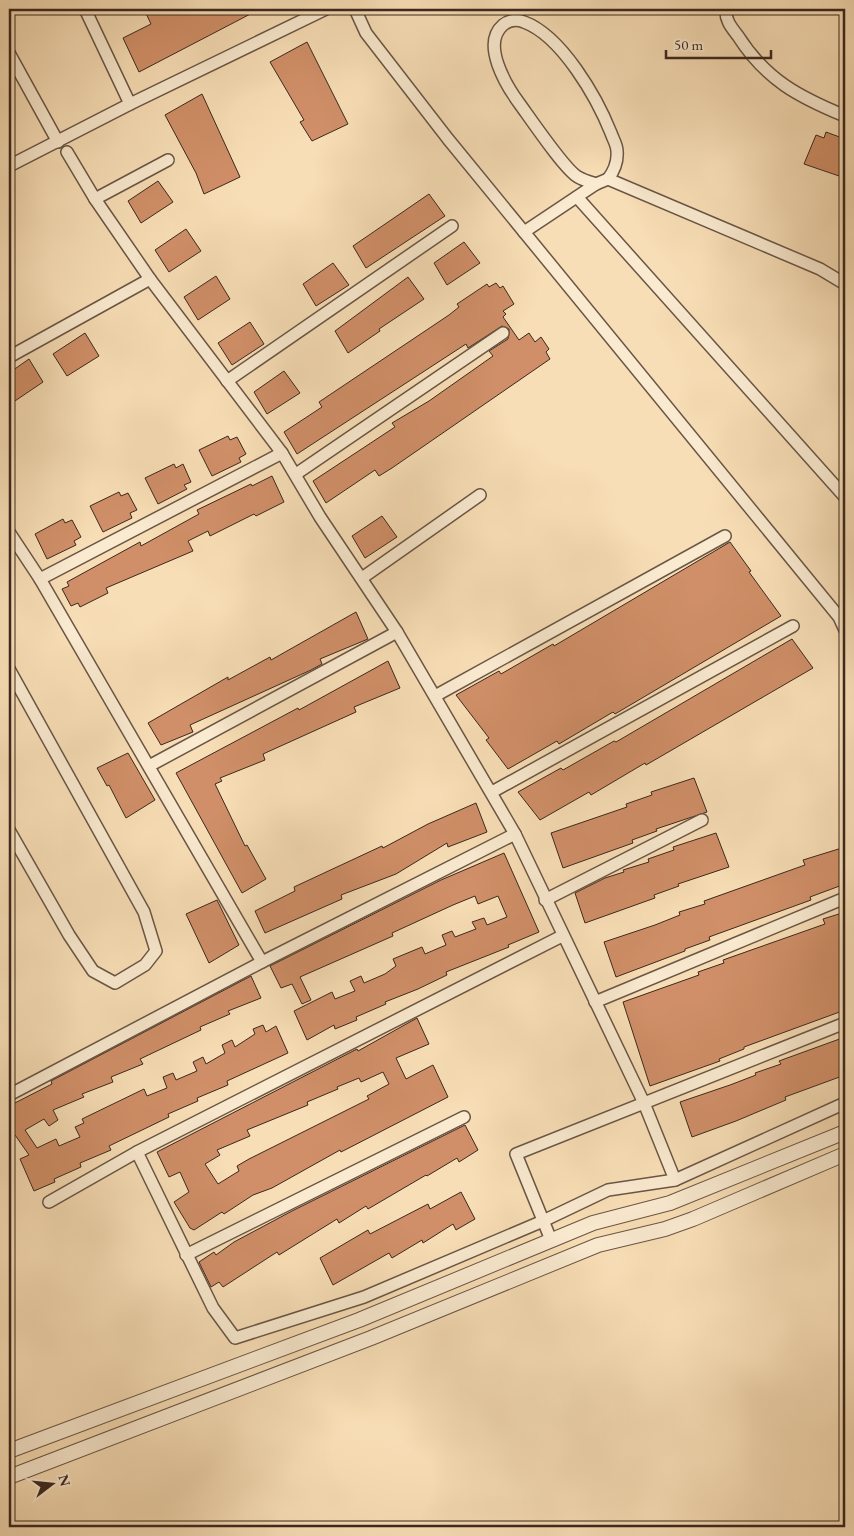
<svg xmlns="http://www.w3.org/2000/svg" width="854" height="1536" font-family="'EB Garamond',serif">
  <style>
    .building { fill: #d08f68; stroke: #3b281f; fill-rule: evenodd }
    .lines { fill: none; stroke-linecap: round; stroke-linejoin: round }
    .minor-casing { stroke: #6a5645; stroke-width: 14 }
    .tertiary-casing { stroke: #6a5645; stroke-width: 16 }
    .minor { stroke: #faead0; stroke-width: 11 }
    .tertiary { stroke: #faead0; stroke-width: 14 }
  </style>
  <rect width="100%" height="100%" fill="#f8deb6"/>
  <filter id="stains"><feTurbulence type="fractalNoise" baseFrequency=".004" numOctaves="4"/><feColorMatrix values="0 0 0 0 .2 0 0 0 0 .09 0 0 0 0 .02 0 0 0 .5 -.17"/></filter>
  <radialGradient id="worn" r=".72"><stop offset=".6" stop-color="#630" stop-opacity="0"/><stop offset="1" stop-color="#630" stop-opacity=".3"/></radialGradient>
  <g class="building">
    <path d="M144,9h116l-121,63 -16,-34 28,-14z"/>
    <path d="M307,42l41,82 -36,17 -12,-19 4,-2 -34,-58z"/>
    <path d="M202,94l38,83 -36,17 -8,-21 -31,-58z"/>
    <path d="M826,132l19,7v39l-41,-14 12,-29 8,3z"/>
    <path d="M158,181l15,21 -32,21 -13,-22z"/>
    <path d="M429,194l16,22 -79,52 -13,-22z"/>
    <path d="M186,229l15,22 -32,21 -14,-22z"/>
    <path d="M464,242l16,21 -33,22 -13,-22z"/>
    <path d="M333,263l16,22 -33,21 -13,-22z"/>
    <path d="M216,276l14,23 -32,21 -14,-23z"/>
    <path d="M408,277l16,22 -45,30 1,2 -32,22 -13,-22z"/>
    <path d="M496,283l4,5 3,-2 11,18 -11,7 3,3 -3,3 16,23 10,-7 6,9 6,-5 8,12 -3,3 4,7 -158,109 -13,8 -4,-6 -49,33 -13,-22 82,-54 -3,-4 37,-22 64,-45 -4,-5 19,-12 1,-10 -7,-3 -34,22 -2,-4 -169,110 -13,-22 38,-25 -3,-5 130,-87 10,-8 -2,-3 30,-20 2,3z"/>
    <path d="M250,322l14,22 -32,21 -14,-22z"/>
    <path d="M85,333l14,23 -32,20 -14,-22z"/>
    <path d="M29,359l14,23 -34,23v-32z"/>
    <path d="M284,371l16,22 -33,21 -13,-22z"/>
    <path d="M228,436l2,4 7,-3 9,17 -7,4 2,4 -29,14 -13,-26z"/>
    <path d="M174,464l2,4 7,-4 8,18 -7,3 3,4 -29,15 -13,-26z"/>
    <path d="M272,476l12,26 -28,14 -2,-2 -44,22 -2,-5 -20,10 5,10 -87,37 2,5 -28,14 -2,-4 -7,3 -9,-17 7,-3 -2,-4 73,-40 1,4 58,-32 -2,-4 54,-26 1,2z"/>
    <path d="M119,492l2,4 7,-3 9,17 -7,3 2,5 -29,14 -13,-26z"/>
    <path d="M382,516l15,21 -32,21 -13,-22z"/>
    <path d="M63,519l2,4 7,-3 9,17 -7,4 2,4 -29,14 -12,-25z"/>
    <path d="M730,542l21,29 -2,1 32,44 -166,98 -2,-2 -54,32 -2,-3 -49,28 -22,-29 3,-2 -33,-43 43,-24 2,3 52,-30 1,2z"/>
    <path d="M356,612l12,27 -48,20 2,5 -11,6 -121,55 3,7 -32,13 -13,-22 80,-46v3l42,-23 1,3z"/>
    <path d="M792,639l21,29 -167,97 -1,-2 -54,32 -2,-3 -49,28 -22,-28 43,-24 2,2 51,-29 2,1z"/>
    <path d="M388,661l12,27 -46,19 2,5 -93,42 2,6 -45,18 2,3 -7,3 30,62 2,-1 19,34 -24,14 -66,-120 122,-65 1,2z"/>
    <path d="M128,753l27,47 -29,18 -17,-33 -2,1 -10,-18z"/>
    <path d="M694,778l13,34 -51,17 1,2 -25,9 1,3 -70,25 -12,-35 76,-26 -1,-3 26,-9 -1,-3z"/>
    <path d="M476,803l11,29 -39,15 -1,-4 -51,31 -55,21 1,4 -77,34 -10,-22 40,-20 -1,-4 88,-41 1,2 45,-24z"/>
    <path d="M716,833l13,34 -51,17 1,2 -25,9 1,3 -70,25 -10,-30 30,-15 19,-6 -1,-2 26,-8 -1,-3 26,-9 -1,-3z"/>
    <path d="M845,847v37l-35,13 1,3 -102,37 1,3 -25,9v2l-69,26 -12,-35 51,-17 25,-10 -1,-3 26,-8 -1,-3 101,-36 -2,-5z"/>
    <path d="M504,853l35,79 -31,13 1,2 -63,25 1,3 -29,14 -33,13 1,2 -30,13 1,3 -22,9 -1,-4 -27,15 -13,-29 38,-19 3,7 20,-8 -5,-10 11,-5 3,7 21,-9 11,-8 -3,-7 29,-12 3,7 21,-9 -4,-10 10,-4 3,6 21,-8 -4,-7 12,-4 3,7 20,-8 -9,-21 -20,8 -3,-8 -22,9 -61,28 1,3 -93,41 11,23 -9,4 -10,-20 -11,4 -11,-22 171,-86z"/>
    <path d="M217,900l22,45 -30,18 -23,-49z"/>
    <path d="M842,913l3,10v87l-101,37v2l-25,10 1,2 -70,25 -27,-84 76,-27 -1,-3 26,-9 -1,-3 102,-36 -2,-5z"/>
    <path d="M251,976l10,22 -33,13 2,3 -30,13 1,3 -61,29 3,5 -32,13 2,5 -31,12 2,3 -31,13 5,10 -9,6 -5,-7 -19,11 12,18 19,-9 3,7 21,-9 -5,-10 9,-4 -2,-4 62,-30 3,7 20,-8 -4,-11 10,-4 3,7 21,-9 -4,-9 10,-5 3,7 19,-11 -3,-8 10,-5 3,7 20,-13 -2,-5 10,-4 3,7 10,-6 12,27 -61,28 1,4 -31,13 1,3 -30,13 1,3 -60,29 2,4 -31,13 1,4 -27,12 1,3 -21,9 -14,-32 9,-4 -14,-20 -6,4v-33l43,-22 -1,-3z"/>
    <path d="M417,1018l12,26 -33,14 10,21 27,-14 15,32 -107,55 -1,-2 -68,38 -19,7 -29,19 -2,-2 -28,18 -4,-2 -16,-26 15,-10 -9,-20 -11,5 -12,-25 200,-103 1,2zM383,1072l6,12 -22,12 2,3 -120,60 -12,7 2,5 -21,13 -13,-20 15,-9 -3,-5 33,-14 -3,-6 61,-25 -1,-3 31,-13 -1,-2 22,-9 2,4z"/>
    <path d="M845,1037v38l-60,22 1,3 -50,21 -44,16 -12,-35 50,-17 26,-10 -1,-2 26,-9 -2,-3z"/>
    <path d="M465,1125l13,25 -19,12 -2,-4 -30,18 -1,-1 -58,34 -2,-3 -27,17 -2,-4 -58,36 -2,-3 -54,35 -4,-5 -8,5 -12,-25 15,-10 2,3 18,-13 58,-31z"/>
    <path d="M461,1192l14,27 -19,11 -3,-6 -30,19 -1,-3 -30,18 -3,-5 -56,32 -13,-27 48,-28 2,4 58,-30 2,5z"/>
  </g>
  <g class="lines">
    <defs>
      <g id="minor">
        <path d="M85,9l45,95 196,-95"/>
        <path d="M355,9l11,24 82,106 391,478 6,13"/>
        <path d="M726,9c-1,11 5,18 12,27 28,44 61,61 107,80"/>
        <path d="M9,53l49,89"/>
        <path d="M67,152l28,47 55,80 132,174 38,64 77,115 118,202 129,269 31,77"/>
        <path d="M9,166l121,-62"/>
        <path d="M596,184c-6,-2 -13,-4 -18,-7 -13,-7 -48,-59 -59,-74 -13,-18 -38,-59 -16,-78 6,-5 14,-6 21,-3 38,14 73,76 87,111 2,6 6,12 6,18 1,11 -3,20 -9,28"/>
        <path d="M577,197l268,300"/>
        <path d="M95,199l73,-39"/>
        <path d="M524,232l72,-48 12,-5 212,90 25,15"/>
        <path d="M9,357l141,-78"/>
        <path d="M227,381l225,-155"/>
        <path d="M296,474l207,-141"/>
        <path d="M9,532l31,47 222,383"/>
        <path d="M362,578l118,-83"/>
        <path d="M40,579l242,-126"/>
        <path d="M9,669l135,243 12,39 -11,14 -30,18 -22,-12 -24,-36 -60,-105"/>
        <path d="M435,696l290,-160"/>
        <path d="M149,766l248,-134"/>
        <path d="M492,792l301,-166"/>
        <path d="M545,900l157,-80"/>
        <path d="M562,936l-425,216 76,156 22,30 129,-41 179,-76 65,-31 67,-10 170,-77"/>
        <path d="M595,1002l250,-104"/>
        <path d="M9,1095l253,-133 253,-128"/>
        <path d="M49,1202l88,-50"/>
        <path d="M551,1240l-35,-86 329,-131"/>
        <path d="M186,1255l278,-138"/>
      </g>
      <g id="tertiary">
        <path d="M9,1451l350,-131 234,-97 77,-20 175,-71"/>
        <path d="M9,1477l362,-139 227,-93 67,-16 28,-10 152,-65"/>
      </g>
    </defs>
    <use href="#minor" class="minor-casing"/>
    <use href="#tertiary" class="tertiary-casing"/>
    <use href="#minor" class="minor"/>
    <use href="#tertiary" class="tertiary"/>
  </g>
  <rect width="854" height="1536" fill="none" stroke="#f8deb6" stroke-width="30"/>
  <rect x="10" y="10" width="834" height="1516" fill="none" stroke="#3b281f" stroke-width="2.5"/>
  <rect x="15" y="15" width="824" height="1506" fill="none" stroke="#3b281f"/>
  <g transform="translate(52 1484) rotate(74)" stroke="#faead0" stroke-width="4" paint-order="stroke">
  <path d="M0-4L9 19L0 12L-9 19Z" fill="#3b281f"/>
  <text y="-8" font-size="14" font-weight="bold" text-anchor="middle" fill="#3b281f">N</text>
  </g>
  <path d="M666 50v8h105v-8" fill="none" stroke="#3b281f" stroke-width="2.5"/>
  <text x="674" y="50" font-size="15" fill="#3b281f" stroke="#faead0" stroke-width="4" paint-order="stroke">50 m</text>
  <rect width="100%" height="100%" filter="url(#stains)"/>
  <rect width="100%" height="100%" fill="url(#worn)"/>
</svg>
